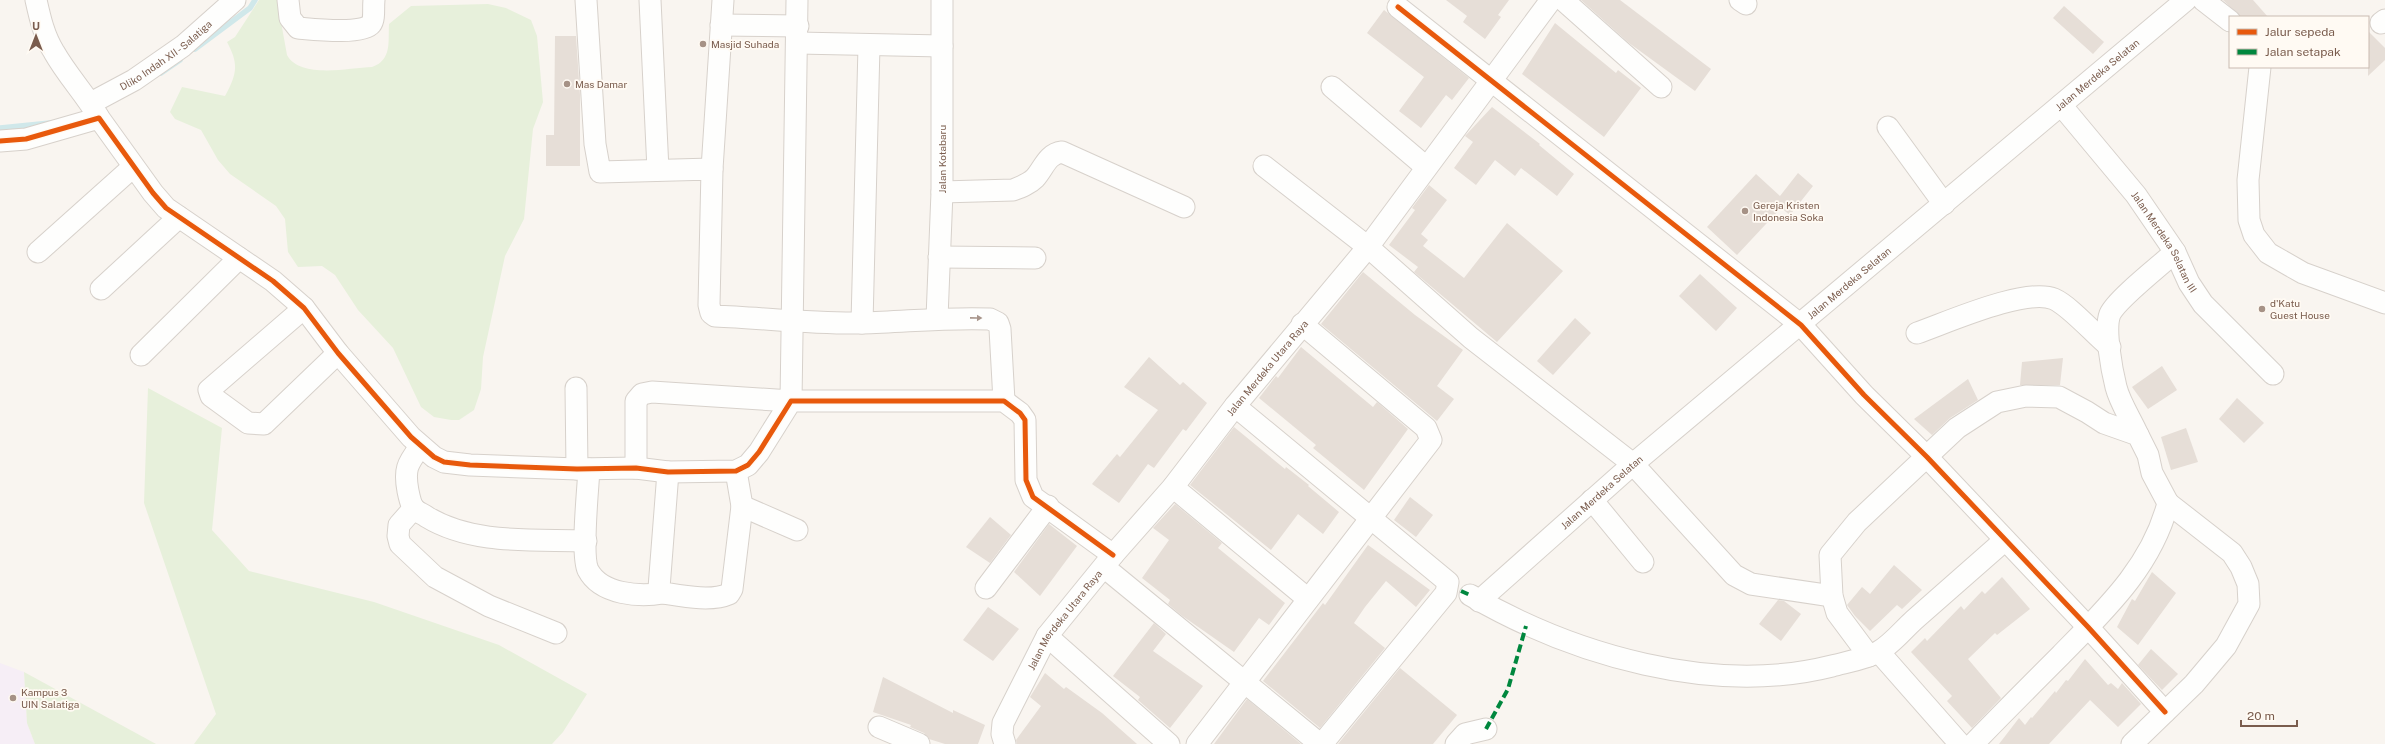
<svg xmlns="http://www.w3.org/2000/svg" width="2385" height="744" font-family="'Public Sans',sans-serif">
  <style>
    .education { fill: #f6eef6 }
    .green { fill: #e7f0db }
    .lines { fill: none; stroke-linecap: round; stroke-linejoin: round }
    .stream { stroke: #d0e8ea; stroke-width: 5.5 }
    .building { fill: #e6ded7 }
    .minor-casing { stroke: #d7d1cb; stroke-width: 23 }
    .minor { stroke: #fefefd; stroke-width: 21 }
    .quiet { stroke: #00873e; stroke-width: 4; stroke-dasharray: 8 4; stroke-linecap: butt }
    .cycleway-casing { stroke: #fffaf3; stroke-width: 8 }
    .cycleway { stroke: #e8590c; stroke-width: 5 }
    .oneway { fill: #a8958b }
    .poi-dot { fill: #a69286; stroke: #fffaf3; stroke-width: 1.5 }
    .labels { text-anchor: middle; stroke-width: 3.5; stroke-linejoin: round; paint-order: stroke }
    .poi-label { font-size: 10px; fill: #7a5c4d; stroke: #fffaf3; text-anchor: start }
    .street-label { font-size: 10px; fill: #7a5c4d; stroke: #fffaf3 }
  </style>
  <rect width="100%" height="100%" fill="#f9f5f0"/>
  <path class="education" d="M0,663l24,9 3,51 8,21h-35z"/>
  <g class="green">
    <path d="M259,0h18l10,55c13,24 61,13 85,12 20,-7 16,-25 17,-43l22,-18 77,-2 18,4 25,12 6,16 6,66 -10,27 -9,90 -19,37 -22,101 -2,32 -7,21 -15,10h-8l-17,-3 -13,-10 -28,-59 -35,-38 -23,-35 -13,-9 -24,1 -10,-15 -3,-33 -9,-13 -46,-32 -12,-14 -17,-30 -26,-11 -5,-7 12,-25 43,9c12,-22 14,-32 2,-54l8,-5z"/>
    <path d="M148,388l74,40 -10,102 37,41 125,31 125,43 88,49 -24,38 -11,12h-358l22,-30 -72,-211z"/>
    <path d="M24,672l132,72h-121l-8,-21z"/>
  </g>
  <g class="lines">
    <g class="stream">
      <path d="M195,49l55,-41 5,-8"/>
      <path d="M161,73l19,-13"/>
      <path d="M0,128l50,-5"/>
    </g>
  </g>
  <g class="building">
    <path d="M1446,0h63l-11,15 3,2 -16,22 -22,-17 4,-6z"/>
    <path d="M1581,0h39l91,69 -16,22 -66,-48z"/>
    <path d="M2223,0h30l15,17h-27z"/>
    <path d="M2064,6l40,36 -11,12 -40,-36z"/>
    <path d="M1384,10l85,68 -17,22 -6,-5 -25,33 -22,-17 25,-34 -57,-44z"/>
    <path d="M1555,23l61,50 2,-3 23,18 -37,49 -82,-63z"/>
    <path d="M2368,31l17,17v12l-17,16z"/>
    <path d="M555,36h21l4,59v71h-34v-31h8z"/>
    <path d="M1492,107l48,37 -1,1 35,29 -17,22 -36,-28 -6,8 -20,-16 -19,25 -22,-17 19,-26 -8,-6z"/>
    <path d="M1798,173l15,13 -23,29 -9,-7 -44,47 -30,-28 49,-53 24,22z"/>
    <path d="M1429,185l18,15 -26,34 7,6 -5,6 41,32 43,-55 56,48 -66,71 -83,-70 4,-5 -29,-22 26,-35 -3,-2z"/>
    <path d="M1363,272l52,43 48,35 -26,36 17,13 -17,22 -116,-97z"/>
    <path d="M1700,274l37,34 -21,23 -37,-35z"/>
    <path d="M1575,318l16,15 -38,42 -16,-14z"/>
    <path d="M1301,347l72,60 4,-5 31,27 -44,61 -51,-42 3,-3 -57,-47 17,-22 2,2z"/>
    <path d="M1149,357l31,28 3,-3 24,21 -21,28 -3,-2 -29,39 -6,-4 -29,39 -27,-19 25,-30 3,3 38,-47 -34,-23z"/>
    <path d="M2063,358l-3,27h-40l2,-23z"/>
    <path d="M2162,366l15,24 -29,19 -16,-22z"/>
    <path d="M1968,379l10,21 -28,18 -18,17 -18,-16z"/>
    <path d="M2237,398l27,25 -20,20 -25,-24z"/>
    <path d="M1234,427l51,42 1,-2 23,18 -1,1 31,26 -16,22 -25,-20 -27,36 -81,-65z"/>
    <path d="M2186,428l12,34 -27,8 -10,-33z"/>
    <path d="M1410,497l23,18 -17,22 -22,-17z"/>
    <path d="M1175,504l47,39 -4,5 67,55 -16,22 -10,-7 -25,34 -53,-37 -13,-11 2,-4 -28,-22 27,-38 -16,-12z"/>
    <path d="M990,517l21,18 -21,28 -24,-16z"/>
    <path d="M1049,524l28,22 -37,50 -26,-24z"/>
    <path d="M1368,545l62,45 -14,17 -30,-26 -21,26 -11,16 31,25 -65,80 -57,-47 60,-78 2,2z"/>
    <path d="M1894,565l28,25 -20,19 -5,-4 -27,26 -15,-15 -8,-11 15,-18 8,7z"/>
    <path d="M2152,572l24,21 -38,52 -21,-18 15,-28 3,2z"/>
    <path d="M2002,577l28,32 -33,26 -2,-2 -27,26 33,39 -29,30 -25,-27 5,-5 -41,-44 14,-14 2,3 34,-35 3,4 18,-19 3,3z"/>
    <path d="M1778,600l6,1 17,13 -20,27 -22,-17z"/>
    <path d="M988,607l31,22 -26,32 -30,-21z"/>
    <path d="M1154,623l12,11 -13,17 50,35 -33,42 -32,-28 2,-3 -27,-21z"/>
    <path d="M2151,649l27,25 -16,16 -24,-25z"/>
    <path d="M2085,659l23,26 3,-2 7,6 4,-6 19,21 -23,23 -28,-27 -41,44h-50l20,-26 6,7 6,-8 1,1 23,-27 1,2 10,-13 2,1z"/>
    <path d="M1400,668l57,47 -24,29h-95z"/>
    <path d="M1045,673l19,16 2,-2 36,26 35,31h-120l-1,-4 25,-34 -11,-9z"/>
    <path d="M883,677l70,36v-3l32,15 -7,19h-33l-16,-5 -5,-6 -14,-6 1,-2 -38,-13z"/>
    <path d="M1247,699l54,45h-87z"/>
  </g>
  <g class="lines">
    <defs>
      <g id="minor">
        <path d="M36,0c4,18 8,36 18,52 13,23 31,42 44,64"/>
        <path d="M288,0l2,18 8,10c13,1 65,7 73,-4 4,-5 2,-17 3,-24"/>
        <path d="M586,0l9,144 5,28 112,-3 -3,136 2,8 4,3c49,2 98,8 147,7 43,-1 85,-6 128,-4l8,4 2,6 4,72"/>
        <path d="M650,0l8,170"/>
        <path d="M1563,0l98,87"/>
        <path d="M1740,0l6,4"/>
        <path d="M2203,0l27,21"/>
        <path d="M1398,7l403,318 63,70 63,62 161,170 77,85"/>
        <path d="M2381,23l4,-3"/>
        <path d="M721,25l77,1"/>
        <path d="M798,43l144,3"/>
        <path d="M2260,67l-12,113 1,40 5,15 14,18 35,20 82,30"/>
        <path d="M1332,87l94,80"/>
        <path id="s1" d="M91,103l43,-23 49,-34 52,-46"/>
        <path id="s2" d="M2061,105l75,90 39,57 14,31 14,21 70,70"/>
        <path d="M1888,127l56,77"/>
        <path d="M0,141l26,-2 73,-21 54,75 13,15 107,73 31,27 34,45 73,84 23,20 10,5 26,3 107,4 59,-1 32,4 68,-1 12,-6 11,-13 32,-51h213l16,12 5,7 1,60 7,17 80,58"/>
        <path d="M1264,166l104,81 103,91 162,126 101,111 17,9 81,12"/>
        <path d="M712,169l11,-169"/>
        <path d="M942,192l71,-2c8,-3 16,-6 22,-12 9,-10 12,-24 27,-26l122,55"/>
        <path d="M38,252l95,-85"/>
        <path d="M939,257l96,1"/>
        <path d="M101,289l78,-72"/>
        <path d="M304,308l-95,82 2,6 37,27 16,1 74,-71"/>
        <path id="s3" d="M937,318l5,-126v-192"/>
        <path d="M862,323l7,-277"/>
        <path d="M1917,333c29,-10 109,-46 137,-34 16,7 41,36 56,48"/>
        <path d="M141,355l98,-97"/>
        <path d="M576,388l1,81"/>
        <path d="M1235,406l213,176 -2,11 -124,151"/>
        <path d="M2138,435c-7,-16 -18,-32 -22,-48 -4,-16 -12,-58 -6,-73 7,-15 51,-49 65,-62"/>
        <path d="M420,447c-13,17 -16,23 -12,44 1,5 3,14 6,18 3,3 9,5 13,8 46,28 107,22 159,24"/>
        <path d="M636,468v-67l6,-7 10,-2 139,9 6,-401"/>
        <path d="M589,469c-1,20 -8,86 -1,101 13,25 52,27 75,23"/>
        <path d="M668,472l-9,116 4,5c19,3 48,9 66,1l3,-5 10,-83 -6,-35"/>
        <path d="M1173,487l135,112"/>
        <path d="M1592,500l51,62"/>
        <path d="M742,506l55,24"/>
        <path d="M414,508l-15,17 -1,11 2,8 35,33 54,29 67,27"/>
        <path d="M1104,567l216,177"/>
        <path d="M986,588l62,-82"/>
        <path d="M1470,595c103,60 243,101 362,71 15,-4 33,-7 46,-14 13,-7 25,-22 36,-32 31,-27 61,-54 91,-80"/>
        <path id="s4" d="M1479,601l154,-137 553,-464"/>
        <path d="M1047,636l122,108"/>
        <path d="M1879,652l81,92"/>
        <path d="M1869,656l-32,-43 -5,-17 -2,-41 27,-33 100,-94 40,-26 29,-6 33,1 28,15 17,11 34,12 10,20 4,18 16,30c-16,63 -63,107 -107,152 -30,30 -59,59 -88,89"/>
        <path d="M879,727l40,17"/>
        <path id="s5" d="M1005,744l-3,-10 1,-11 44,-87 66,-81 60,-68 62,-81 133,-159 183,-247"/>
        <path d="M1197,744l234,-304 -5,-12 -124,-104"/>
        <path d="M1456,744l9,-10 21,-5"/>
        <path d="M2132,744l62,-60 32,-38 23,-42 -1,-20 -7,-17 -9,-14 -64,-50"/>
      </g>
    </defs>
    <use href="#minor" class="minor-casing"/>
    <use href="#minor" class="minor"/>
    <g class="quiet">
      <path d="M1461,591l9,4"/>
      <path d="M1486,729l22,-40 18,-63"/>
    </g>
    <defs>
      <g id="cycleway">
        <path d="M1398,7l403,318 63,70 63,62 161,170 77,85"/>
        <path d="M0,141l26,-2 73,-21 54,75 13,15 107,73 31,27 34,45 73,84 23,20 10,5 26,3 107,4 59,-1 32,4 68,-1 12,-6 11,-13 32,-51h213l16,12 5,7 1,60 7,17 80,58"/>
      </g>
    </defs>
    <use href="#cycleway" class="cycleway-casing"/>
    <use href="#cycleway" class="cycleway"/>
  </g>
  <defs><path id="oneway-solid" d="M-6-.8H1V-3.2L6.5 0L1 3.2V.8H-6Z"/></defs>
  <use class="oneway" href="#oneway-solid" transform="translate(976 318) rotate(1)"/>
  <g class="poi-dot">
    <circle cx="703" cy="44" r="4"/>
    <circle cx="567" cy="84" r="4"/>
    <circle cx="1745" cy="211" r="4"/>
    <circle cx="2262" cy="309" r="4"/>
    <circle cx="13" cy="698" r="4"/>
  </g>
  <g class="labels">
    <g class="poi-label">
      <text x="711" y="48">Masjid Suhada</text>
      <text x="575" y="88">Mas Damar</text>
      <text x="1753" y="209">Gereja Kristen<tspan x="1753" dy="12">Indonesia Soka</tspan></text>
      <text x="2270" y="307">d'Katu<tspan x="2270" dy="12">Guest House</tspan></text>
      <text x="21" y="696">Kampus 3<tspan x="21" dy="12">UIN Salatiga</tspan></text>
    </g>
    <g class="street-label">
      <text dy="4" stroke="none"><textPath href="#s1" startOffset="89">Dliko Indah XII - Salatiga</textPath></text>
      <text dy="4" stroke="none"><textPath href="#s4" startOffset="812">Jalan Merdeka Selatan</textPath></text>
      <text dy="4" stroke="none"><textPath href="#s3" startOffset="159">Jalan Kotabaru</textPath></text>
      <text dy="4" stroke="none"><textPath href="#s2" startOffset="172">Jalan Merdeka Selatan III</textPath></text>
      <text dy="4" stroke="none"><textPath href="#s4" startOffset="488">Jalan Merdeka Selatan</textPath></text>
      <text dy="4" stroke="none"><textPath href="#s5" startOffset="466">Jalan Merdeka Utara Raya</textPath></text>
      <text dy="4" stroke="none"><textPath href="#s4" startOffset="164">Jalan Merdeka Selatan</textPath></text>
      <text dy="4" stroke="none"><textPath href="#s5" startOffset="142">Jalan Merdeka Utara Raya</textPath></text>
    </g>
  </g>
  <rect x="2229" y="16" width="140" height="52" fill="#fffaf3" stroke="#cabbb1"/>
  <rect x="2237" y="29" width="20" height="6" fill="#e8590c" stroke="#cabbb1"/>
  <text x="2265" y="36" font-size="12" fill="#7a5c4d">Jalur sepeda</text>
  <rect x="2237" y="49" width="20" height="6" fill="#00873e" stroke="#cabbb1"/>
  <text x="2265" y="56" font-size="12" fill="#7a5c4d">Jalan setapak</text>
  <g transform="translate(36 36)" stroke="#fffaf3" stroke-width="3" paint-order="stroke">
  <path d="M0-3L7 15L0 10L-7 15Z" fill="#7a5c4d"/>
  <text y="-6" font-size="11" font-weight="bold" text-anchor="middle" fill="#7a5c4d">U</text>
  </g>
  <path d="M2241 720v6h56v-6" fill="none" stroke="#7a5c4d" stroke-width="2"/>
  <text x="2247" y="720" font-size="12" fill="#7a5c4d" stroke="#fffaf3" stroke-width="3" paint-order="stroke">20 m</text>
</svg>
